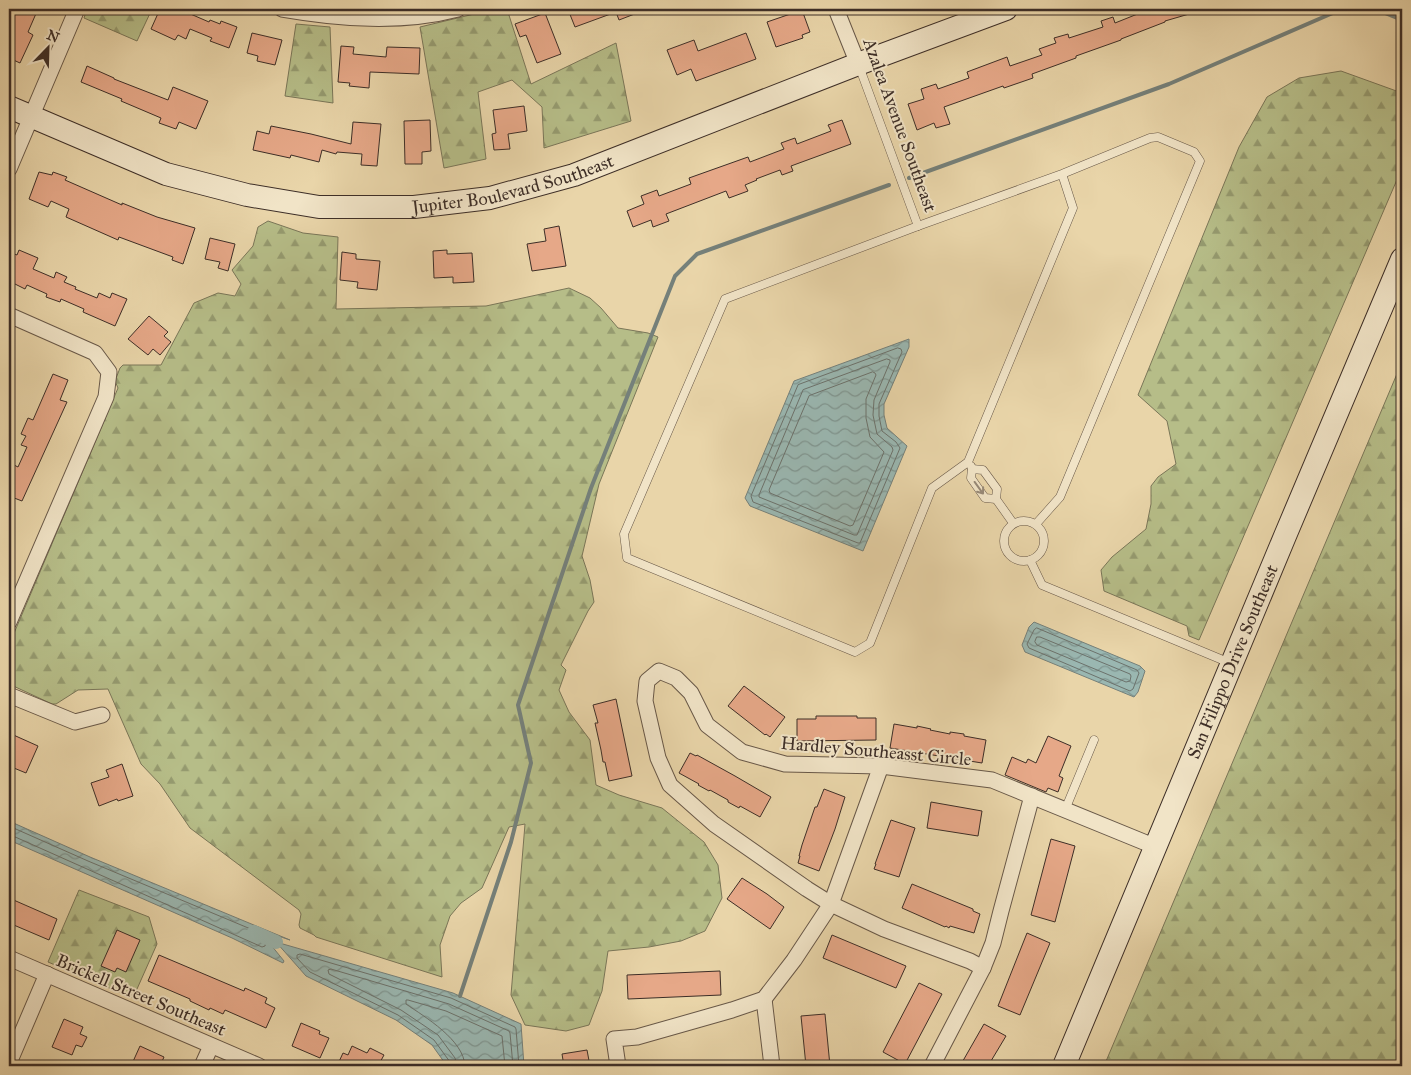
<svg xmlns="http://www.w3.org/2000/svg" width="1411" height="1075" font-family="'IM FELL Great Primer',serif">
  <style>
    .forest { fill: url(#forest-firs); stroke: #7a7658 }
    .water { fill: url(#water-waves); stroke: #75807a }
    .lines { fill: none; stroke-linecap: round; stroke-linejoin: round }
    .shore { stroke: #6c726c; stroke-width: 1 }
    .stream { stroke: #75807a; stroke-width: 4 }
    .canal { stroke: #9ab7b1; stroke-width: 14 }
    .building { fill: #e6a888; stroke: #3d2e27 }
    .lane-casing { stroke: #685848; stroke-width: 9 }
    .street-casing { stroke: #685848; stroke-width: 17 }
    .secondary-casing { stroke: #3d2e27; stroke-width: 24 }
    .lane { stroke: #f1e4c7; stroke-width: 8 }
    .street { stroke: #f1e4c7; stroke-width: 15 }
    .secondary { stroke: #f1e4c7; stroke-width: 22 }
    .oneway { stroke: #978977 }
    .labels { text-anchor: middle; stroke-width: 4; stroke-linejoin: round; paint-order: stroke }
    .street-label { font-size: 18px; fill: #3d2e27; stroke: #f1e4c7 }
  </style>
  <defs>
    <pattern id="forest-firs" width="22" height="20" patternUnits="userSpaceOnUse" patternTransform="scale(1.25)"><rect width="22" height="20" fill="#b6bd88"/><path d="M5 1l3.5 6h-7zM16 11l3.5 6h-7z" fill="#959a6f"/></pattern>
    <pattern id="water-waves" width="16" height="10" patternUnits="userSpaceOnUse" patternTransform="scale(1.25)"><rect width="16" height="10" fill="#9ab7b1"/><path d="M0 5q4-4 8 0t8 0" fill="none" stroke="#7f9590"/></pattern>
  </defs>
  <rect width="100%" height="100%" fill="#e9d5a9"/>
  <filter id="stains"><feTurbulence type="fractalNoise" baseFrequency=".004" numOctaves="4"/><feColorMatrix values="0 0 0 0 .2 0 0 0 0 .09 0 0 0 0 .02 0 0 0 .5 -.17"/></filter>
  <radialGradient id="worn" r=".72"><stop offset=".6" stop-color="#630" stop-opacity="0"/><stop offset="1" stop-color="#630" stop-opacity=".3"/></radialGradient>
  <g class="forest">
    <path d="M87,9h65l-15,32 -53,-23z"/>
    <path d="M495,9h12l24,75 85,-41 15,78 -87,27 -2,-41 -30,-27 -34,12 8,67 -42,9 -24,-141z"/>
    <path d="M296,24l34,3 3,76 -48,-7z"/>
    <path d="M1341,71l61,22v75l-203,472 -10,-4 -2,-10 -83,-35 -3,-21 11,-13 34,-28 5,-25v-18l7,-9 18,-13 -9,-43 -29,-26 101,-248 28,-50 32,-19z"/>
    <path d="M268,221l35,12 35,4 -2,72 150,-3 83,-18 21,10 11,10 17,20 30,5 10,4 -59,147 -17,72 8,24 4,22 -6,9 -27,54 5,5 -7,20 10,22 21,28 6,45 23,10 43,13 42,34 14,23 4,33 -17,33 -24,10 -32,6 -41,4 -6,40 -13,34 -23,6 -41,-6 -14,-30 14,-171 -16,3 -27,61 -21,15 -11,13 -10,29 2,32 -126,-40 -2,-2 -14,-7 -1,-3 2,-11 -2,-4 -109,-82 -30,-44 -19,-20 -33,-75 -30,1 -22,14h-4l-43,-20v-39l109,-257 -3,-7 5,-13 3,-3h38l33,-62 24,-10 17,3 6,-12 -9,-14 21,-24 5,-19z"/>
    <path d="M1402,362v704h-298z"/>
    <path d="M79,890l70,27 8,27 -24,54 -85,-36z"/>
  </g>
  <g class="water">
    <path d="M909,339v8l-25,57v11l3,13 20,18 -44,105 -113,-45 -5,-8 49,-117z"/>
    <path d="M1034,622l106,44 5,5 -7,21 -4,5 -109,-45 -3,-7 7,-18z"/>
    <path d="M9,821l81,36 200,83c-7,-2 -13,-6 -19,-1v6l13,16 -1,2 -51,-25 -223,-98z"/>
    <path d="M276,942l177,51 68,31 3,42h-77l-15,-21 -36,-25 -90,-44z"/>
  </g>
  <g class="lines">
    <g class="shore">
      <path d="M898,348l3,1 1,3 -23,52v12l3,15 14,11 4,6 -40,95h-2l-105,-41 -2,-6 47,-111z"/>
      <path d="M887,359l3,1v2l-16,38 -1,15 4,19 15,13 1,3 -36,85h-3l-95,-38v-2l44,-105z"/>
      <path d="M873,372l2,1 1,2 -10,24v19l4,19 14,15 -31,73 -3,1 -80,-33 -1,-3 40,-94z"/>
      <path d="M1037,628l100,42 2,3 -6,16 -3,2 -101,-43 -2,-4 7,-14z"/>
      <path d="M1037,637h3l90,37 1,2 -1,5 -4,1 -89,-37 -2,-3z"/>
      <path d="M9,826l79,35 177,74 2,2 -2,9 -3,1 -249,-111 -4,-1"/>
      <path d="M451,1066l-1,-4 -16,-22 -36,-25 -88,-43 -13,-14v-3l3,-1 151,44 64,29 1,2 3,37"/>
      <path d="M457,1066l-2,-8 -17,-23 -37,-25 -72,-36 -1,-4 3,-1 118,35 60,27 1,2 3,33"/>
      <path d="M465,1066c-1,-26 -40,-49 -59,-62v-4h2l38,11 56,25 3,30"/>
    </g>
    <g class="stream">
      <path d="M1365,9l20,4 17,7"/>
      <path d="M909,178l260,-94 173,-75"/>
      <path d="M460,996l51,-154 20,-79 -13,-58 73,-217 84,-212 22,-22 192,-69"/>
    </g>
    <path class="canal" d="M254,932l22,10"/>
  </g>
  <g class="building">
    <path d="M11,9h27l-10,23 5,3 -13,28 -11,-5 3,-8 -3,-2v-35z"/>
    <path d="M160,9h19l30,13 1,-2 10,4 1,-3 16,6 -8,21 -19,-7 2,-3 -22,-9 -4,10 -8,-4 -3,5 -24,-11z"/>
    <path d="M578,9h67v1l-26,10 -3,-8 -41,15 -6,-15z"/>
    <path d="M1145,9h50l1,3 -31,9v1l-44,17v1l-45,16v2l-44,16 1,4 -29,10 -1,-2 -59,21 6,17 -14,4 -2,-5 -17,7 -9,-26 16,-5 -3,-10 15,-5 2,5 31,-11 -2,-6 40,-15 3,9 32,-11 -3,-6 17,-6 -2,-5 14,-4 1,4 34,-11 -2,-6 12,-4 2,6 30,-12z"/>
    <path d="M802,10l8,22 -8,3 1,3 -27,9 -9,-25z"/>
    <path d="M545,13l16,41 -24,9 -11,-28 -6,2 -5,-13z"/>
    <path d="M252,33l30,7 -7,25 -18,-4 1,-5 -11,-3z"/>
    <path d="M746,33l10,26 -60,22 -5,-12 -14,6 -10,-25 27,-10 4,11z"/>
    <path d="M341,46l13,1 -1,7 33,3 1,-10 33,1 -1,26 -49,-2 -1,16 -20,-2 1,-3 -12,-1z"/>
    <path d="M87,66l27,12v1l54,21 5,-13 35,14 -12,28 -17,-7 -3,7 -17,-6 2,-5 -40,-17 1,-2 -41,-17z"/>
    <path d="M524,106l3,25 -19,3 2,15 -16,1 -2,-16 4,-1 -3,-23z"/>
    <path d="M430,120l1,31 -9,1v12h-17l-1,-43z"/>
    <path d="M842,120l9,24 -60,22 2,5 -11,4 -2,-5 -24,9 1,1 -12,5 3,6 -19,7 -3,-7 -60,23 3,7 -16,6 -2,-7 -18,7 -6,-16 17,-7 -3,-8 16,-6 2,6 32,-12 -2,-6 59,-21 2,5 34,-13 -3,-6 14,-5 2,6 34,-13 -3,-6z"/>
    <path d="M353,122l28,2 -4,42 -16,-1 1,-11 -25,-2 -1,2 -14,-4 -3,12 -28,-7 -1,3 -37,-8 4,-19 12,3 2,-8 40,8 40,10z"/>
    <path d="M39,172l13,3 1,-3 14,5 -2,3 57,25v-2l35,14 38,11 -12,36 -11,-4 1,-3 -54,-20 -1,3 -52,-23 3,-8 -18,-8 -3,6 -19,-8z"/>
    <path d="M559,226l7,40 -34,5 -5,-27 19,-3 -2,-12z"/>
    <path d="M210,238l25,6 -7,27 -10,-3 2,-6 -15,-3z"/>
    <path d="M19,250l19,8 -5,11 21,9 2,-6 11,5 -3,5 12,5 -1,2 22,9 2,-5 11,5 2,-5 15,6 -12,27 -32,-14 1,-3 -23,-10 -1,3 -14,-5 1,-3 -20,-9 -2,4 -16,-8v-29l8,3z"/>
    <path d="M447,250v4l25,-1 2,29 -21,1v-6l-19,1 -1,-27z"/>
    <path d="M342,252l14,2v5l24,2 -3,29 -20,-2 1,-6 -18,-2z"/>
    <path d="M149,316l19,16 -4,4 7,6 -11,13 -7,-6 -5,6 -20,-16z"/>
    <path d="M53,374l15,6 -8,20 7,2 -45,99 -13,-5v-19l5,-12 4,2 9,-20 -6,-2 5,-9 -5,-2 7,-16 5,2z"/>
    <path d="M744,686l41,31 -15,20 -4,-3 -1,1 -37,-29z"/>
    <path d="M616,699l16,77 -23,5 -4,-19h-2l-2,-12 -6,-27h3l-5,-18z"/>
    <path d="M816,716h41v2h19v22l-79,1v-22h19z"/>
    <path d="M894,724l23,4v-2l14,3 -1,1 20,4v-2l14,2v2l22,4 -4,23 -92,-15z"/>
    <path d="M9,733l29,13 -12,27 -17,-7z"/>
    <path d="M1048,736l23,10 -12,30 4,2 -5,14 -10,-4 -2,4 -41,-17 7,-18 14,6 2,-4 8,4z"/>
    <path d="M690,753l6,3 1,-1 38,21 36,21 -11,20 -20,-11 -1,2 -11,-6v-2l-18,-10 -1,1 -11,-6 1,-1 -20,-11z"/>
    <path d="M122,764l11,32 -15,5 -1,-2 -18,7 -8,-23 18,-6 -3,-7z"/>
    <path d="M824,789l21,8 -10,32 -16,42 -21,-8 2,-7h-1l3,-11 13,-38h2z"/>
    <path d="M931,802l51,9 -4,25 -51,-8z"/>
    <path d="M891,820l24,8 -16,49 -25,-8 2,-5h-1z"/>
    <path d="M1051,839l24,7 -20,76 -24,-7z"/>
    <path d="M742,878l25,16 17,13 -14,22 -43,-30z"/>
    <path d="M912,884l61,25v2l7,3 -6,19 -24,-7 -1,2 -3,-2 -1,1 -43,-19z"/>
    <path d="M9,898l48,21 -8,21 -40,-17z"/>
    <path d="M117,930l23,10 -14,32 -9,-4 -2,4 -14,-6z"/>
    <path d="M1027,933l23,10 -30,72 -22,-9z"/>
    <path d="M832,935l74,31 -10,22 -73,-30z"/>
    <path d="M159,955l85,36 1,-3 22,10 -2,5 10,5 -9,20 -41,-18 -2,4 -13,-6 -1,2 -19,-9v-2l-42,-18z"/>
    <path d="M720,971l1,24 -93,4 -1,-24z"/>
    <path d="M919,983l23,11 -37,70 -22,-12z"/>
    <path d="M825,1014l5,52h-24l-5,-50z"/>
    <path d="M64,1019l19,8 -3,7 7,3 -5,10 -6,-2 -4,10 -20,-8z"/>
    <path d="M301,1023l19,8 -1,3 10,4 -9,20 -28,-12z"/>
    <path d="M984,1024l22,12 -18,30h-28z"/>
    <path d="M140,1046l24,11 -4,9h-29z"/>
    <path d="M352,1046l15,7 3,-5 14,7 -6,11h-41l6,-13 5,2z"/>
    <path d="M587,1050l3,16h-26l-2,-12z"/>
  </g>
  <g class="lines">
    <defs>
      <g id="lane">
        <path d="M859,66l59,160"/>
        <path d="M971,466l1,3 -1,9 14,20 11,1"/>
        <path d="M972,469l11,1 14,19 -1,10 17,24"/>
        <circle cx="1024" cy="541" r="20"/>
        <path d="M1036,524l24,-27 140,-336 -6,-9 -36,-15 -8,1 -88,36 -144,52 -193,73 -101,235 3,24 228,94 15,-9 62,-155 36,-26 105,-254 -11,-34"/>
        <path d="M1030,560l12,25 188,78"/>
        <path d="M1065,810l29,-70"/>
      </g>
      <g id="street">
        <path d="M282,9c58,10 119,15 176,0"/>
        <path d="M836,9l22,55"/>
        <path d="M9,169l68,-160"/>
        <path d="M9,315l86,38 14,19 -3,25 -97,225"/>
        <path d="M9,695l66,27 27,-7"/>
        <path d="M9,958l250,108"/>
        <path d="M983,968l-13,-7 -86,-32 -53,-25 -24,-15 -93,-65 -44,-39 -12,-27 -13,-57 2,-20 12,-10 17,7 15,15 16,32 35,27 43,12 96,2 111,14 164,67"/>
        <path d="M764,999l8,67"/>
        <path d="M9,1063l38,-89"/>
        <path d="M202,1066l9,-20"/>
        <path d="M618,1066l-4,-27 23,-2 95,-27 32,-11 30,-39 37,-56 50,-138"/>
        <path d="M932,1066l51,-98 10,-25 8,-32 31,-115"/>
      </g>
      <g id="secondary">
        <path id="s1" d="M9,107l157,67 81,21 72,12h95l76,-9 84,-23 284,-111 148,-55"/>
        <path id="s2" d="M1064,1066l221,-530 117,-277"/>
      </g>
    </defs>
    <use href="#lane" class="lane-casing"/>
    <use href="#street" class="street-casing"/>
    <use href="#secondary" class="secondary-casing"/>
    <use href="#lane" class="lane"/>
    <use href="#street" class="street"/>
    <use href="#secondary" class="secondary"/>
  </g>
  <defs><path id="oneway-shaft" d="M-6 0H5M1.5-3L5.5 0L1.5 3" fill="none" stroke-width="1.6" stroke-linecap="round" stroke-linejoin="round" transform="scale(1.25)"/></defs>
  <use class="oneway" href="#oneway-shaft" transform="translate(979 488) rotate(54)"/>
  <g class="labels">
    <g class="street-label">
      <text transform="translate(900 125) rotate(70)" y="6">Azalea Avenue Southeast</text>
      <text dy="6" stroke="none"><textPath href="#s1" startOffset="524">Jupiter Boulevard Southeast</textPath></text>
      <text dy="6" stroke="none"><textPath href="#s2" startOffset="438">San Filippo Drive Southeast</textPath></text>
      <text transform="translate(876 751) rotate(5)" y="6">Hardley Southeasst Circle</text>
      <text transform="translate(141 995) rotate(23)" y="6">Brickell Street Southeast</text>
    </g>
  </g>
  <rect width="1411" height="1075" fill="none" stroke="#e9d5a9" stroke-width="30"/>
  <rect x="10" y="10" width="1391" height="1055" fill="none" stroke="#3d2e27" stroke-width="2.5"/>
  <rect x="15" y="15" width="1381" height="1045" fill="none" stroke="#3d2e27"/>
  <g transform="translate(48 48) rotate(23)" stroke="#f1e4c7" stroke-width="4" paint-order="stroke">
  <path d="M0-4L9 19L0 12L-9 19Z" fill="#3d2e27"/>
  <text y="-8" font-size="14" font-weight="bold" text-anchor="middle" fill="#3d2e27">N</text>
  </g>
  <rect width="100%" height="100%" filter="url(#stains)"/>
  <rect width="100%" height="100%" fill="url(#worn)"/>
</svg>
